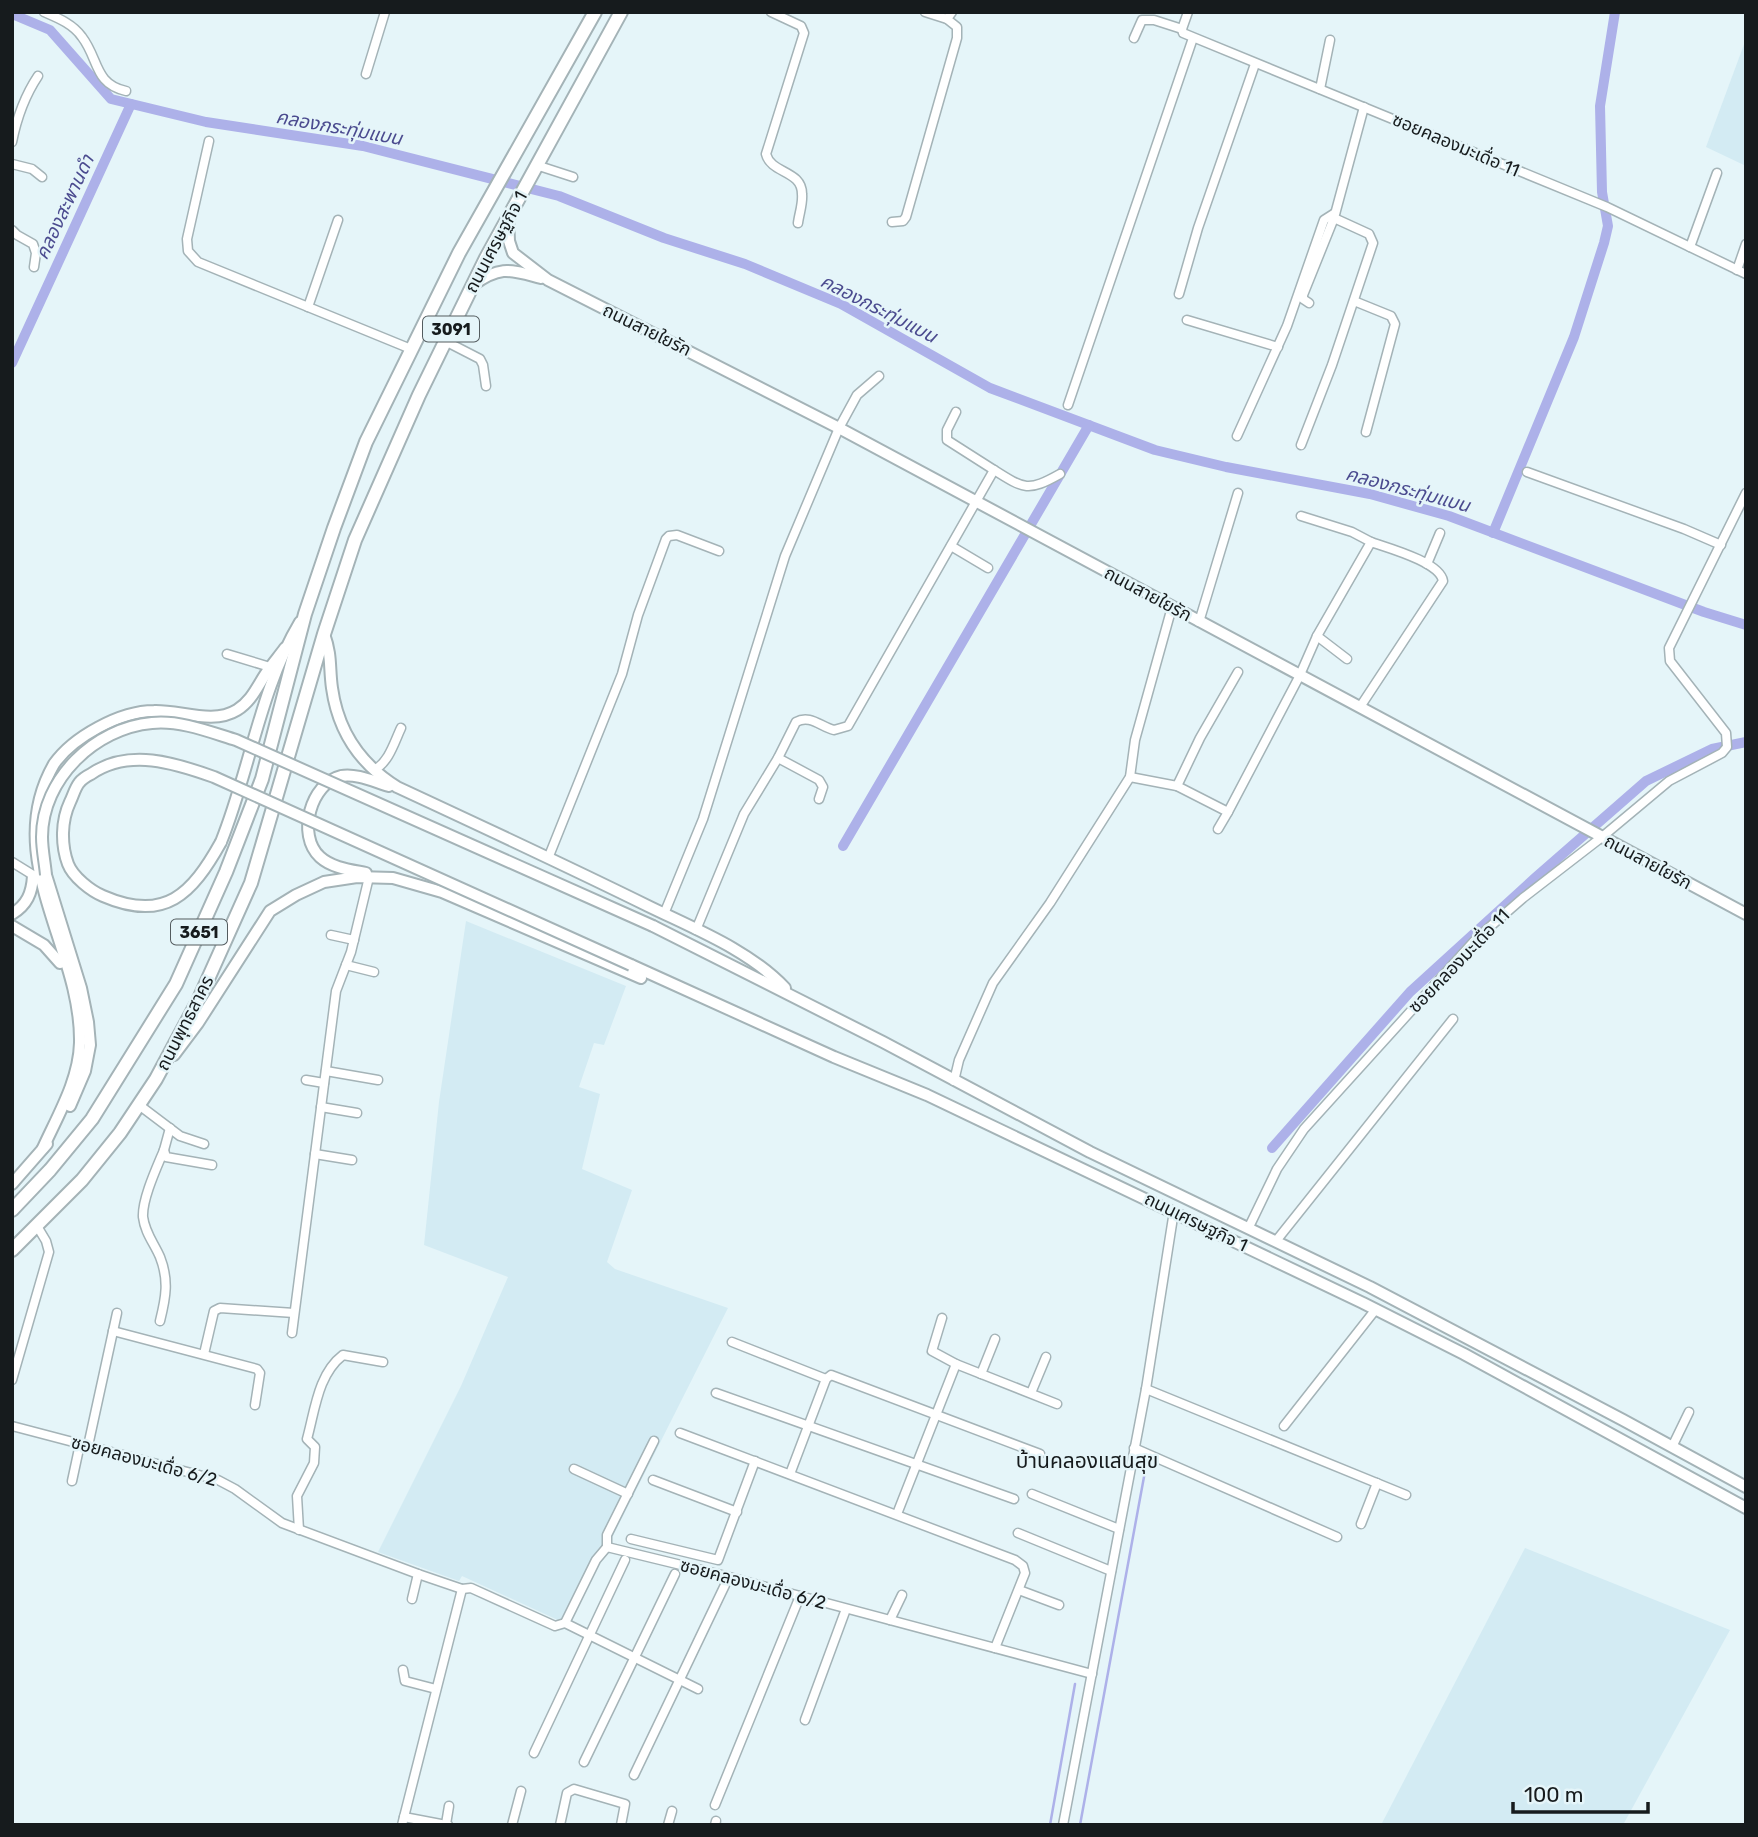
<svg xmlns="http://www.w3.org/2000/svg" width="1758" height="1837" font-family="Rubik,'Noto Sans Thai',sans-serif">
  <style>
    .built { fill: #d3ebf3 }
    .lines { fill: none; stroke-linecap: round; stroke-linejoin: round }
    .stream { stroke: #adb1e9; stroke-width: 2.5 }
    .canal { stroke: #adb1e9; stroke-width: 10 }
    .street-casing { stroke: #a4b3b7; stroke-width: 11 }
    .secondary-casing { stroke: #a4b3b7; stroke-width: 14 }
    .primary-casing { stroke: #a4b3b7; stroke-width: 16 }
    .street { stroke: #fff; stroke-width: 8 }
    .secondary { stroke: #fff; stroke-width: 10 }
    .primary { stroke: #fff; stroke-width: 12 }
    .secondary-bridge-casing { stroke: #a4b3b7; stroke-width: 14; stroke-linecap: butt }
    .secondary-bridge { stroke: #fff; stroke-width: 10 }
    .labels { text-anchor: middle; stroke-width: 5; stroke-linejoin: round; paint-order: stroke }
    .shield { fill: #e5f5f9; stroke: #545c5f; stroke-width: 2 }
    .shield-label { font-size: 16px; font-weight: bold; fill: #161b1d }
    .street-label { font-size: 18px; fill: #161b1d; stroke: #e5f5f9 }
    .water-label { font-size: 19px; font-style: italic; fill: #4b4b8f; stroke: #e5f5f9 }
    .quarter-label { font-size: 21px; fill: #161b1d; stroke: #e5f5f9 }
  </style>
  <rect width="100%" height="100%" fill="#e5f5f9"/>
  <g class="built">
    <path d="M1746,39v127l-40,-19z"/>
    <path d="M466,921l160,65 -22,59 -10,-2 -15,44 21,7 -18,75 50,21 -25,72 8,7 113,39 -117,232 -51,81 -98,-45 -3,5 -81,-29 83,-166 47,-109 -84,-32 15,-143z"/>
    <path d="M1525,1548l205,82 -107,195h-242z"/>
  </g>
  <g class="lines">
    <g class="stream">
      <path d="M1050,1825l25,-141"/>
      <path d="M1080,1825l66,-359"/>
    </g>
    <g class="canal">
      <path d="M12,14l38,16 61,69 95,23 157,24 196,50 105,42 81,26 96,40 149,84 165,62 71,17 144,27 79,22 255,96 42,13"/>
      <path d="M12,363l119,-259"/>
      <path d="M1493,533l81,-196 30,-94 4,-17 -6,-34 -2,-86 15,-94"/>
      <path d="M843,846l246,-421"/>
      <path d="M1272,1148l138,-156 125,-114 111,-97 66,-32 34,-7"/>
    </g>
    <defs>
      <g id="street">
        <path d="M44,12c14,6 29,12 38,25 17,22 12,47 44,54"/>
        <path d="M771,12l30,14 3,7 -38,121c5,20 36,16 36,40 1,10 -3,20 -4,29"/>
        <path d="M925,12l22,7"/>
        <path d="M1188,12l-6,17 1,4 424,174 139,67"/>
        <path d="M1134,38l8,-18h12l28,9"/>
        <path d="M366,74l19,-62"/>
        <path d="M1320,89l10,-49"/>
        <path d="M209,141l-22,98 1,12 10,11 213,87"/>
        <path d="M12,142c5,-25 12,-45 26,-66"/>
        <path d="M12,164l20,5 10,8"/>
        <path d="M536,165l37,12"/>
        <path d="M892,222l11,-1 3,-4 51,-179v-11l-10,-8 5,-7"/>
        <path d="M12,230l5,5 16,9 3,9 -2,14"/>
        <path d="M1690,247l27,-74"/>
        <path d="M1737,270l9,-26"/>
        <path d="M1179,294l19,-66 57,-164"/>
        <path d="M1354,301l37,15 4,8 -29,108"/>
        <path d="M1309,303l-6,-4v-4l31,-77"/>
        <path d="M308,307l30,-87"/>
        <path d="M1187,320l91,27"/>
        <path d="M445,341l35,18 3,6 3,21"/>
        <path d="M1068,405l125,-367"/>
        <path d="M1237,436l50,-110 37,-106 11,-7"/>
        <path d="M1301,445l31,-80 41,-122 -4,-9 -35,-16 30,-111"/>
        <path d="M994,470c30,19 34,22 66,4"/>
        <path d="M1527,472l157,57 37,16"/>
        <path d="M951,546l37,22"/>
        <path d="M1427,564l13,-31"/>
        <path d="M1199,622l39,-129"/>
        <path d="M1317,636l30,23"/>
        <path d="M227,654l43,13"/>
        <path d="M1360,707l83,-126c-3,-19 -55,-33 -72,-39"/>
        <path d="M778,758l41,22 4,7 -4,12"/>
        <path d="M374,770c15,-8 20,-27 27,-42"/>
        <path d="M1130,777l47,9 51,26 -10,17"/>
        <path d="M1177,786l23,-48 38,-66"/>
        <path d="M1228,812l71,-135 18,-41 54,-94 -19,-10 -51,-16"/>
        <path d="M549,856l73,-182 16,-59 28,-76 3,-3 8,-1 42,16"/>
        <path d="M12,862l21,13"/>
        <path d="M664,914l39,-95 82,-263 54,-128 18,-33 22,-19"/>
        <path d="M696,930l48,-116 34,-56 18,-36c14,-8 25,5 38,8l14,-4 146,-256 -47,-30v-10l9,-18"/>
        <path d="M331,935l23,5"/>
        <path d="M346,965l28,7"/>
        <path d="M326,1071l52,9"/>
        <path d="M306,1080l18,3"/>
        <path d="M954,1081l5,-21 34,-77 57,-80 80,-126 5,-37 37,-133"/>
        <path d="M139,1105l41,31 24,8"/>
        <path d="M321,1107l36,6"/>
        <path d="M170,1128l-6,22 2,7 46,8"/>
        <path d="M315,1154l37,6"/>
        <path d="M1249,1227l28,-58 27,-40 173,-191 46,-40 79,-61 67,-56 53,-28 5,-6 -1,-14 -56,-72 -1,-13 77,-155"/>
        <path d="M1276,1241l177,-222"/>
        <path d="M942,1318l-10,33 24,13"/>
        <path d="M160,1321c6,-24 9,-41 0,-64 -6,-14 -15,-24 -17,-40 -1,-18 14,-50 21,-67"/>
        <path d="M113,1331l144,38 3,4 -5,32"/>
        <path d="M292,1333l44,-342 15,-39 18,-75"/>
        <path d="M732,1342l94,37"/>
        <path d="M204,1354l10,-43 6,-3 74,5"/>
        <path d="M981,1374l14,-35"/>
        <path d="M12,1380l37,-128 -3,-11 -9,-15"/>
        <path d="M1146,1389l260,106"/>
        <path d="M716,1393l298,106"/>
        <path d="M1031,1393l15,-36"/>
        <path d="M12,1426l206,54 17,9 47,34 136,51 44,15 9,-1 84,38 10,-3 31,-63 11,-13 107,26 378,101"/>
        <path d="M1284,1426l92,-117"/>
        <path d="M680,1433l335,127 8,6 2,7 -30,75"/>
        <path d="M88,1446l29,-133"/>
        <path d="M1672,1447l17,-35"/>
        <path d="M1134,1448l203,89"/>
        <path d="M574,1469l54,25"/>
        <path d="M790,1474l36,-95 5,-4 209,79"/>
        <path d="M653,1480l84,32"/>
        <path d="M72,1481l8,-37"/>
        <path d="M1032,1494l87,35"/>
        <path d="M897,1514l59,-150 101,40"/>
        <path d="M1361,1524l16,-41"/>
        <path d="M299,1530l-2,-34 17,-33 1,-16 -8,-8c8,-29 11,-65 36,-84l40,7"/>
        <path d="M1018,1533l93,38"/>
        <path d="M631,1539l87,21 37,-99"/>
        <path d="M607,1547v-12l47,-94"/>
        <path d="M1019,1590l40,15"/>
        <path d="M412,1599l6,-25"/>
        <path d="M890,1620l12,-25"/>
        <path d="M565,1623l133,66"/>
        <path d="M403,1670l2,11 31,8"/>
        <path d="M805,1720l41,-111"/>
        <path d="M534,1753l91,-193"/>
        <path d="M584,1762l91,-188"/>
        <path d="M634,1775l91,-190"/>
        <path d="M715,1805l85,-209"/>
        <path d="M404,1817l42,8"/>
        <path d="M402,1825l60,-236"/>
        <path d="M448,1825l-2,-1 3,-18"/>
        <path d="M512,1825l9,-34"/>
        <path d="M560,1825l7,-32 7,-4 51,15 -4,21"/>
        <path d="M668,1825l4,-14"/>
        <path d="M715,1825l1,-4"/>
        <path d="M1063,1825l83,-436 28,-178"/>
      </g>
      <g id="secondary">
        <path d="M508,217l1,24 4,12 35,27 291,148 907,486"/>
        <path d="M473,285c28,-20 37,-15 68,-7"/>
        <path d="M324,634c8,22 5,33 8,54 6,43 28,76 65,99 84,39 168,78 251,119 47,23 101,44 137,82"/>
        <path d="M221,842c29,-72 39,-153 79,-220"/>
        <path d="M366,873c-15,-3 -34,-5 -46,-16 -24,-22 -9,-74 21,-81 15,-3 34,6 48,10"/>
        <path d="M46,875l35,113 7,34 2,23 -5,26 -15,35"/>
        <path d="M12,914c15,-9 20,-21 21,-38"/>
        <path d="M12,926l32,19 16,18"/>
        <path d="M653,926l230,116 207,110 280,135 253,133 123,67"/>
        <path d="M631,965l203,92 93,38 436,208 101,51 282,154"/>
        <path d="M174,1055l24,-32 72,-112 26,-16 28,-13 33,-5 36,1 49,14 199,86"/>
        <path d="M43,1148c15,-33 36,-68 37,-105 2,-95 -80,-185 -26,-279 19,-27 66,-53 100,-53 26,-1 59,14 83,-1 16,-10 21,-26 32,-41 5,-7 11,-14 16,-21"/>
        <path d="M12,1184l35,-40"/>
      </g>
      <g id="primary">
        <path d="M12,1210l38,-40 42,-51 84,-135 50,-112 36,-93 43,-165 29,-86 32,-86 93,-189 136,-241"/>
        <path d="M12,1250l70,-70 38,-47 36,-54 43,-80 52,-116 73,-249 31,-94 64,-145 67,-137 135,-246"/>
      </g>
    </defs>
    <use href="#street" class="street-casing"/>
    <use href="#secondary" class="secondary-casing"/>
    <use href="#primary" class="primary-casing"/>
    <use href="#street" class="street"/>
    <use href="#secondary" class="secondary"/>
    <use href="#primary" class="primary"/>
    <defs>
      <g id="secondary-bridge">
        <path d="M221,842c-29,52 -56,81 -118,54 -12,-5 -30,-19 -35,-32 -7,-19 -7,-43 2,-62 3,-6 5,-14 9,-19 3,-4 8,-7 12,-9 38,-26 84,-11 123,3l417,188"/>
        <path d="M46,875c-1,-12 -4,-25 -4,-38 0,-58 53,-109 110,-114 28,-3 58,9 84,17l417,186"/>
      </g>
    </defs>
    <use href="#secondary-bridge" class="secondary-bridge-casing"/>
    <use href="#secondary-bridge" class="secondary-bridge"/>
  </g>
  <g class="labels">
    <g class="shield">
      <rect x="423" y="316.5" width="56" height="25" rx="5"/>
      <rect x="171" y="919.5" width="56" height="25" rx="5"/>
    </g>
    <g class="shield-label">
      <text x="451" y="335">3091</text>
      <text x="199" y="938">3651</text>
    </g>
    <g class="street-label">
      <text transform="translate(1456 145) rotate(23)" y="6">ซอยคลองมะเดื่อ 11</text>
      <text transform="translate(496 242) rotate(-62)" y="6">ถนนเศรษฐกิจ 1</text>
      <text transform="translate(647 330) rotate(26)" y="6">ถนนสายใยรัก</text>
      <text transform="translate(1148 594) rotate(28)" y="6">ถนนสายใยรัก</text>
      <text transform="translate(1648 862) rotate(28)" y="6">ถนนสายใยรัก</text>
      <text transform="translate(1459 961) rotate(-46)" y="6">ซอยคลองมะเดื่อ 11</text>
      <text transform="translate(185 1023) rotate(-63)" y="6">ถนนพุทธสาคร</text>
      <text transform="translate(1196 1222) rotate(26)" y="6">ถนนเศรษฐกิจ 1</text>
      <text transform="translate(144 1461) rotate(15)" y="6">ซอยคลองมะเดื่อ 6/2</text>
      <text transform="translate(753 1584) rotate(15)" y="6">ซอยคลองมะเดื่อ 6/2</text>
    </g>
    <g class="water-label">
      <text transform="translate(339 127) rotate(10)" y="7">คลองกระทุ่มแบน</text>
      <text transform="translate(64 207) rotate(-65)" y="7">คลองสะพานดำ</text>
      <text transform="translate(879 308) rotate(27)" y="7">คลองกระทุ่มแบน</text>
      <text transform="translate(1408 489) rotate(15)" y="7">คลองกระทุ่มแบน</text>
    </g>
    <g class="quarter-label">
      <text x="1087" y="1468">บ้านคลองแสนสุข</text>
    </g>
  </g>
  <rect width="1758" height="1837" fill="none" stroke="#161b1d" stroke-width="28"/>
  <path d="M1513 1802v10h135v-10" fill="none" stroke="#161b1d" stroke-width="3.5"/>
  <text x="1524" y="1802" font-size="21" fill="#161b1d" stroke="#e5f5f9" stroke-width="5" paint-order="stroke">100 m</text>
</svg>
